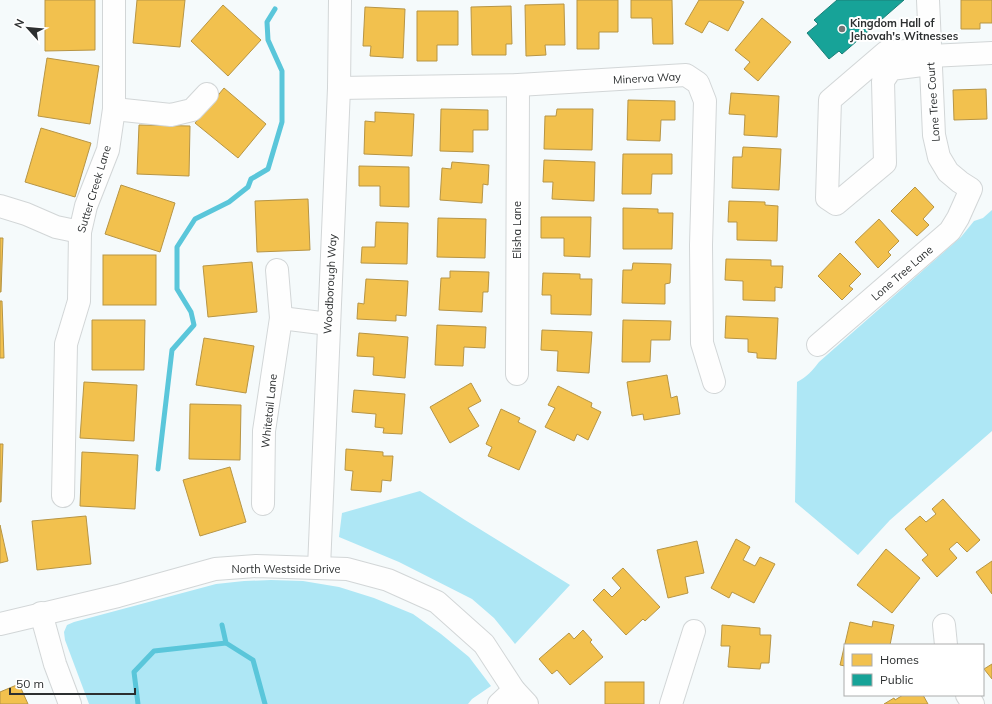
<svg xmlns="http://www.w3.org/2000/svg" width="992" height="704" font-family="Mulish,sans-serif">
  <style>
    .green { fill: #aee7f5 }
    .homes { fill: #f2c14e; stroke: #b79545 }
    .public { fill: #17a398; stroke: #1d8079 }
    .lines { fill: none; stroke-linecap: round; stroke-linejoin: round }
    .stream { stroke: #5ac6da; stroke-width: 5 }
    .minor-casing { stroke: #d2d6d7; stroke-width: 24 }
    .minor { stroke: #fefefe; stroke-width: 22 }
    .poi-dot { fill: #727677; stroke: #fff; stroke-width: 1.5 }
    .labels { text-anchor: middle; stroke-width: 4; stroke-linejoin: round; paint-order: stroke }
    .poi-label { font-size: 11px; font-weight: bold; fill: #2c2f30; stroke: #fff; text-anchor: start }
    .street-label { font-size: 11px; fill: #2c2f30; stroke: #fff }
  </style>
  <rect width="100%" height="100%" fill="#f5fafb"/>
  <g class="green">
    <path d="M992,210v221l-102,89 -32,35 -63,-53 2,-120c10,-5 15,-11 22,-20l142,-125 13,-16 9,-3z"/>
    <path d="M420,491l45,29 105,65 -55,59 -21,-26 -22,-19 -73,-37 -60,-25 3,-24z"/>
    <path d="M271,580l32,1 36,6 35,11 39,16 28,20 28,23 22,29 -19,13 -4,5h-379l-24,-64 -1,-8 3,-7 7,-3 142,-38 28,-3z"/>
  </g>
  <g class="homes">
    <path d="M45,0h50v50l-50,1z"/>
    <path d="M137,0h48l-5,47 -47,-4z"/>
    <path d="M577,0h41v32h-19v17h-22z"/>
    <path d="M631,0h41l1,44h-20l-1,-26h-21z"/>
    <path d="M699,0h41l4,2 -16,29 -19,-10 -7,12 -17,-9z"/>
    <path d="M961,0h31v23h-12v6h-19z"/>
    <path d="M564,4l1,41h-20l1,10 -20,1 -1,-51z"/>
    <path d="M223,5l38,35 -33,36 -37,-35z"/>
    <path d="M511,6l1,38h-6v11h-34l-1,-48z"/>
    <path d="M365,7l40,2 -2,49 -33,-2 1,-10h-8z"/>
    <path d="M417,11h41v34h-21v16h-20z"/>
    <path d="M762,18l29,24 -33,39 -14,-12 6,-7 -15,-12z"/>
    <path d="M47,58l52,8 -9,58 -52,-8z"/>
    <path d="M224,88l42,36 -28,34 -43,-35z"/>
    <path d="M986,89l1,30 -33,1 -1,-30z"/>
    <path d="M731,93l48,3 -2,41 -33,-2 1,-20 -16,-1z"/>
    <path d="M628,100l47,1v19h-14l-1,21 -33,-1z"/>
    <path d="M441,109l47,1v20h-15v22l-33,-1z"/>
    <path d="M557,109h36l-1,41 -48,-1 1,-33h11z"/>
    <path d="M375,112l39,2 -2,42 -48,-2 1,-33 10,1z"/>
    <path d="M139,125l51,1 -1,50 -52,-2z"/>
    <path d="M41,128l50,15 -16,54 -50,-15z"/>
    <path d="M743,147l38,2 -2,41 -47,-2 1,-31h9z"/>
    <path d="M623,154h49v20h-20l-1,20h-29z"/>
    <path d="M544,160l51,2 -1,39 -42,-2 1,-17h-10z"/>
    <path d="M452,162l37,3 -1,20 -5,-1 -1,19 -42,-3 2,-32 9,1z"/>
    <path d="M359,166l50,1v40l-29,-1v-20h-21z"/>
    <path d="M121,185l54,18 -15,49 -55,-18z"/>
    <path d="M915,187l19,20 -11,12 6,6 -12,11 -26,-25z"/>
    <path d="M308,199l2,51 -53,2 -2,-51z"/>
    <path d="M729,201l36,1v3l13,1 -1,35 -40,-1v-18h-9z"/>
    <path d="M623,208l35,1v4h15l-1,36h-49z"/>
    <path d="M541,217h50l-1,40 -26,-1v-18h-23z"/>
    <path d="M438,218l48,1 -1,39 -48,-1z"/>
    <path d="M879,219l20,22 -11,11 3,3 -13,13 -23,-26z"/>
    <path d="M376,222l32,1 -1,41 -46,-1 1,-16h13z"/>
    <path d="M0,238h3l-2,54h-1z"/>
    <path d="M840,253l21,21 -12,12 4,3 -11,11 -24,-24z"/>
    <rect x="103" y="255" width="53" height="50"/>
    <path d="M726,259l45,1v6h12l-1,22 -7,-1v14l-32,-1v-19l-18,-1z"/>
    <path d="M252,262l5,50 -49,5 -5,-51z"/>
    <path d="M633,263l38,1 -1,19 -5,1v20l-43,-1 1,-33h9z"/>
    <path d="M450,271l39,1 -1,20h-5l-1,20 -43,-2 2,-32h9z"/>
    <path d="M543,273l37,1v5h12l-1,36 -40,-1v-19h-9z"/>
    <path d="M366,279l42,2 -2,35 -10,-1v6l-39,-2 1,-16 6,1z"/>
    <path d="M0,301h2l2,57h-4z"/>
    <path d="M726,316l52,2 -2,41 -19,-1v-5l-9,-1v-13l-23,-1z"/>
    <path d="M92,320h53l-1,50h-52z"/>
    <path d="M623,320l48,1 -1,19h-19l-1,22h-28z"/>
    <path d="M437,325l49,2 -1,21 -21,-1 -1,19 -28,-1z"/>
    <path d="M542,330l50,2 -3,41 -32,-2 1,-20 -17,-1z"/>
    <path d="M359,333l49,4 -3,41 -32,-3 1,-18 -17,-1z"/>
    <path d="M204,338l50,8 -8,47 -50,-8z"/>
    <path d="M667,375l4,23 6,-2 3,18 -36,6 -1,-6 -11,2 -5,-34z"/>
    <path d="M84,382l53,3 -3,56 -54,-3z"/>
    <path d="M471,383l10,18 -13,7 11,18 -29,17 -20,-36z"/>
    <path d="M558,386l34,17 -1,4 10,5 -13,28 -11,-6 -3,7 -29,-14 10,-19 -7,-3z"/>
    <path d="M354,390l51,4 -3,40 -19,-1 1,-5 -9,-1 1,-13 -24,-2z"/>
    <path d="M190,404l51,1 -1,55 -51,-1z"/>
    <path d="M501,409l19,9 -2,4 18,9 -17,39 -31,-14 4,-9 -6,-3z"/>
    <path d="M0,444h3l-2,58h-1z"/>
    <path d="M346,449l37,3v4h10l-2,25 -9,-1 -1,12 -30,-2 2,-19 -8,-1z"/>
    <path d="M82,452l56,3 -3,54 -55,-3z"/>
    <path d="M230,467l16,55 -46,14 -17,-56z"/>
    <path d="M943,499l37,41 -13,12 -10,-10 -8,7 8,9 -20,19 -15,-17 6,-5 -23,-26 15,-13 6,6 10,-8 -4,-5z"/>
    <path d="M86,516l5,48 -54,6 -5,-49z"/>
    <path d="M0,525l8,36 -8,2z"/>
    <path d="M736,539l14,8 -7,13 12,6 5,-9 15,7 -21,39 -22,-11 -3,6 -18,-10z"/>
    <path d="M697,541l7,32 -19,4 3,16 -20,5 -11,-48z"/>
    <path d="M886,549l34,29 -28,35 -35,-28z"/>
    <path d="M992,561v33l-16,-22z"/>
    <path d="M623,568l37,39 -15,14 -2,-2 -17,16 -33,-35 11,-11 8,8 9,-9 -9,-10z"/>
    <path d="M873,621l21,4 -4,20h-45v21l-5,-1 10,-43 22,5z"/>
    <path d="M722,625l38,3v7h11l-2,28h-8l-1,6 -32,-2 2,-21h-9z"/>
    <path d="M583,630l9,10 -2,2 13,15 -33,28 -13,-15 -5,4 -13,-15 30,-26 5,6z"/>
    <path d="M992,664v15l-8,-10z"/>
    <rect x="605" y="682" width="39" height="22"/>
    <path d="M19,684l9,20h-28v-12z"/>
    <path d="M903,695h20l5,9h-44l10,-6 1,2z"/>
  </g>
  <path class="public" d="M837,0h67l-62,54 -3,-3 -10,8 -22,-26 11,-9 -4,-4z"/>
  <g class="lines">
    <g class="stream">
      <path d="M158,469l14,-119 22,-25 -3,-13 -14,-23v-42l18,-28 34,-17 19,-15 3,-8 17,-10 14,-47v-51l-14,-31 -1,-18 8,-13"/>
      <path d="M222,625l4,18 27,17 12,44"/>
      <path d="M138,704l-4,-32 20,-21 72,-8"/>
    </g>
    <defs>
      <g id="minor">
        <path d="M930,50l-44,2 -56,48 -3,98 9,6 49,-41 -2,-82 8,-12 39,-5"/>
        <path d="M930,56l62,-3"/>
        <path d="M339,88l179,-3 168,-10 12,8 7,18 -4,144 1,98 12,39"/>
        <path d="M114,109l57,6 21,-5 15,-16"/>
        <path d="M0,206l26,8 30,13 24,5"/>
        <path d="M281,318l48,6"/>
        <path d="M818,345l132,-114 8,-13 13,-29 -11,-7 -12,-10 -9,-15 -5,-22 -6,-135"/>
        <path d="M517,374l1,-289"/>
        <path d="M63,496l3,-152 13,-43 1,-69 6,-26 22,-56 6,-41v-109"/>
        <path d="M263,504l1,-73 17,-113 -4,-48"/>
        <path d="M319,568l20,-480 1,-88"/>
        <path d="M41,613l14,51 15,40"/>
        <path d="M0,624l118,-28 97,-27 41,-3 91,3 41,11 49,22 47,42 30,46 13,14"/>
        <path d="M944,625l2,20"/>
        <path d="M967,695l6,9"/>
        <path d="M499,704l15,-14"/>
        <path d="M671,704l23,-73"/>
      </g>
    </defs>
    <use href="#minor" class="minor-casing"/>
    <use href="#minor" class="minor"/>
  </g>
  <circle class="poi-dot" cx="842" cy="29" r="4"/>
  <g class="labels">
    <g class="poi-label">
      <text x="850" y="27">Kingdom Hall of<tspan x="850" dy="13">Jehovah's Witnesses</tspan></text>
    </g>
    <g class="street-label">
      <text transform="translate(647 78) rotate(-3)" y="4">Minerva Way</text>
      <text transform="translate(933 102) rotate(-94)" y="4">Lone Tree Court</text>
      <text transform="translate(94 189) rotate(-73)" y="4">Sutter Creek Lane</text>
      <text transform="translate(517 230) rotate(-90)" y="4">Elisha Lane</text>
      <text transform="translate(902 273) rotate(-41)" y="4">Lone Tree Lane</text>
      <text transform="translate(330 284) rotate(-87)" y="4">Woodborough Way</text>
      <text transform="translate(269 411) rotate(-84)" y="4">Whitetail Lane</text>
      <text x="286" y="573">North Westside Drive</text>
    </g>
  </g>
  <rect x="844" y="644" width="140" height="52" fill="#ffffff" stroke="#abacac"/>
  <rect x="852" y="654" width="20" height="12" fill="#f2c14e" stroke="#abacac"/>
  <text x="880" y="664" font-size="12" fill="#2c2f30">Homes</text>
  <rect x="852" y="674" width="20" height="12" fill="#17a398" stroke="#abacac"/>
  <text x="880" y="684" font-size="12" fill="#2c2f30">Public</text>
  <g transform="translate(28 28) rotate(297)" stroke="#ffffff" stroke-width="3" paint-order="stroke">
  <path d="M0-3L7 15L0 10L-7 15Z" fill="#2c2f30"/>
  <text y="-6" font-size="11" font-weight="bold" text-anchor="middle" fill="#2c2f30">N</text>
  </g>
  <path d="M10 688v6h125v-6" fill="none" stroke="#2c2f30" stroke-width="2"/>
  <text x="16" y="688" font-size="12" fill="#2c2f30" stroke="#ffffff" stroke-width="3" paint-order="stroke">50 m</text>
</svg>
